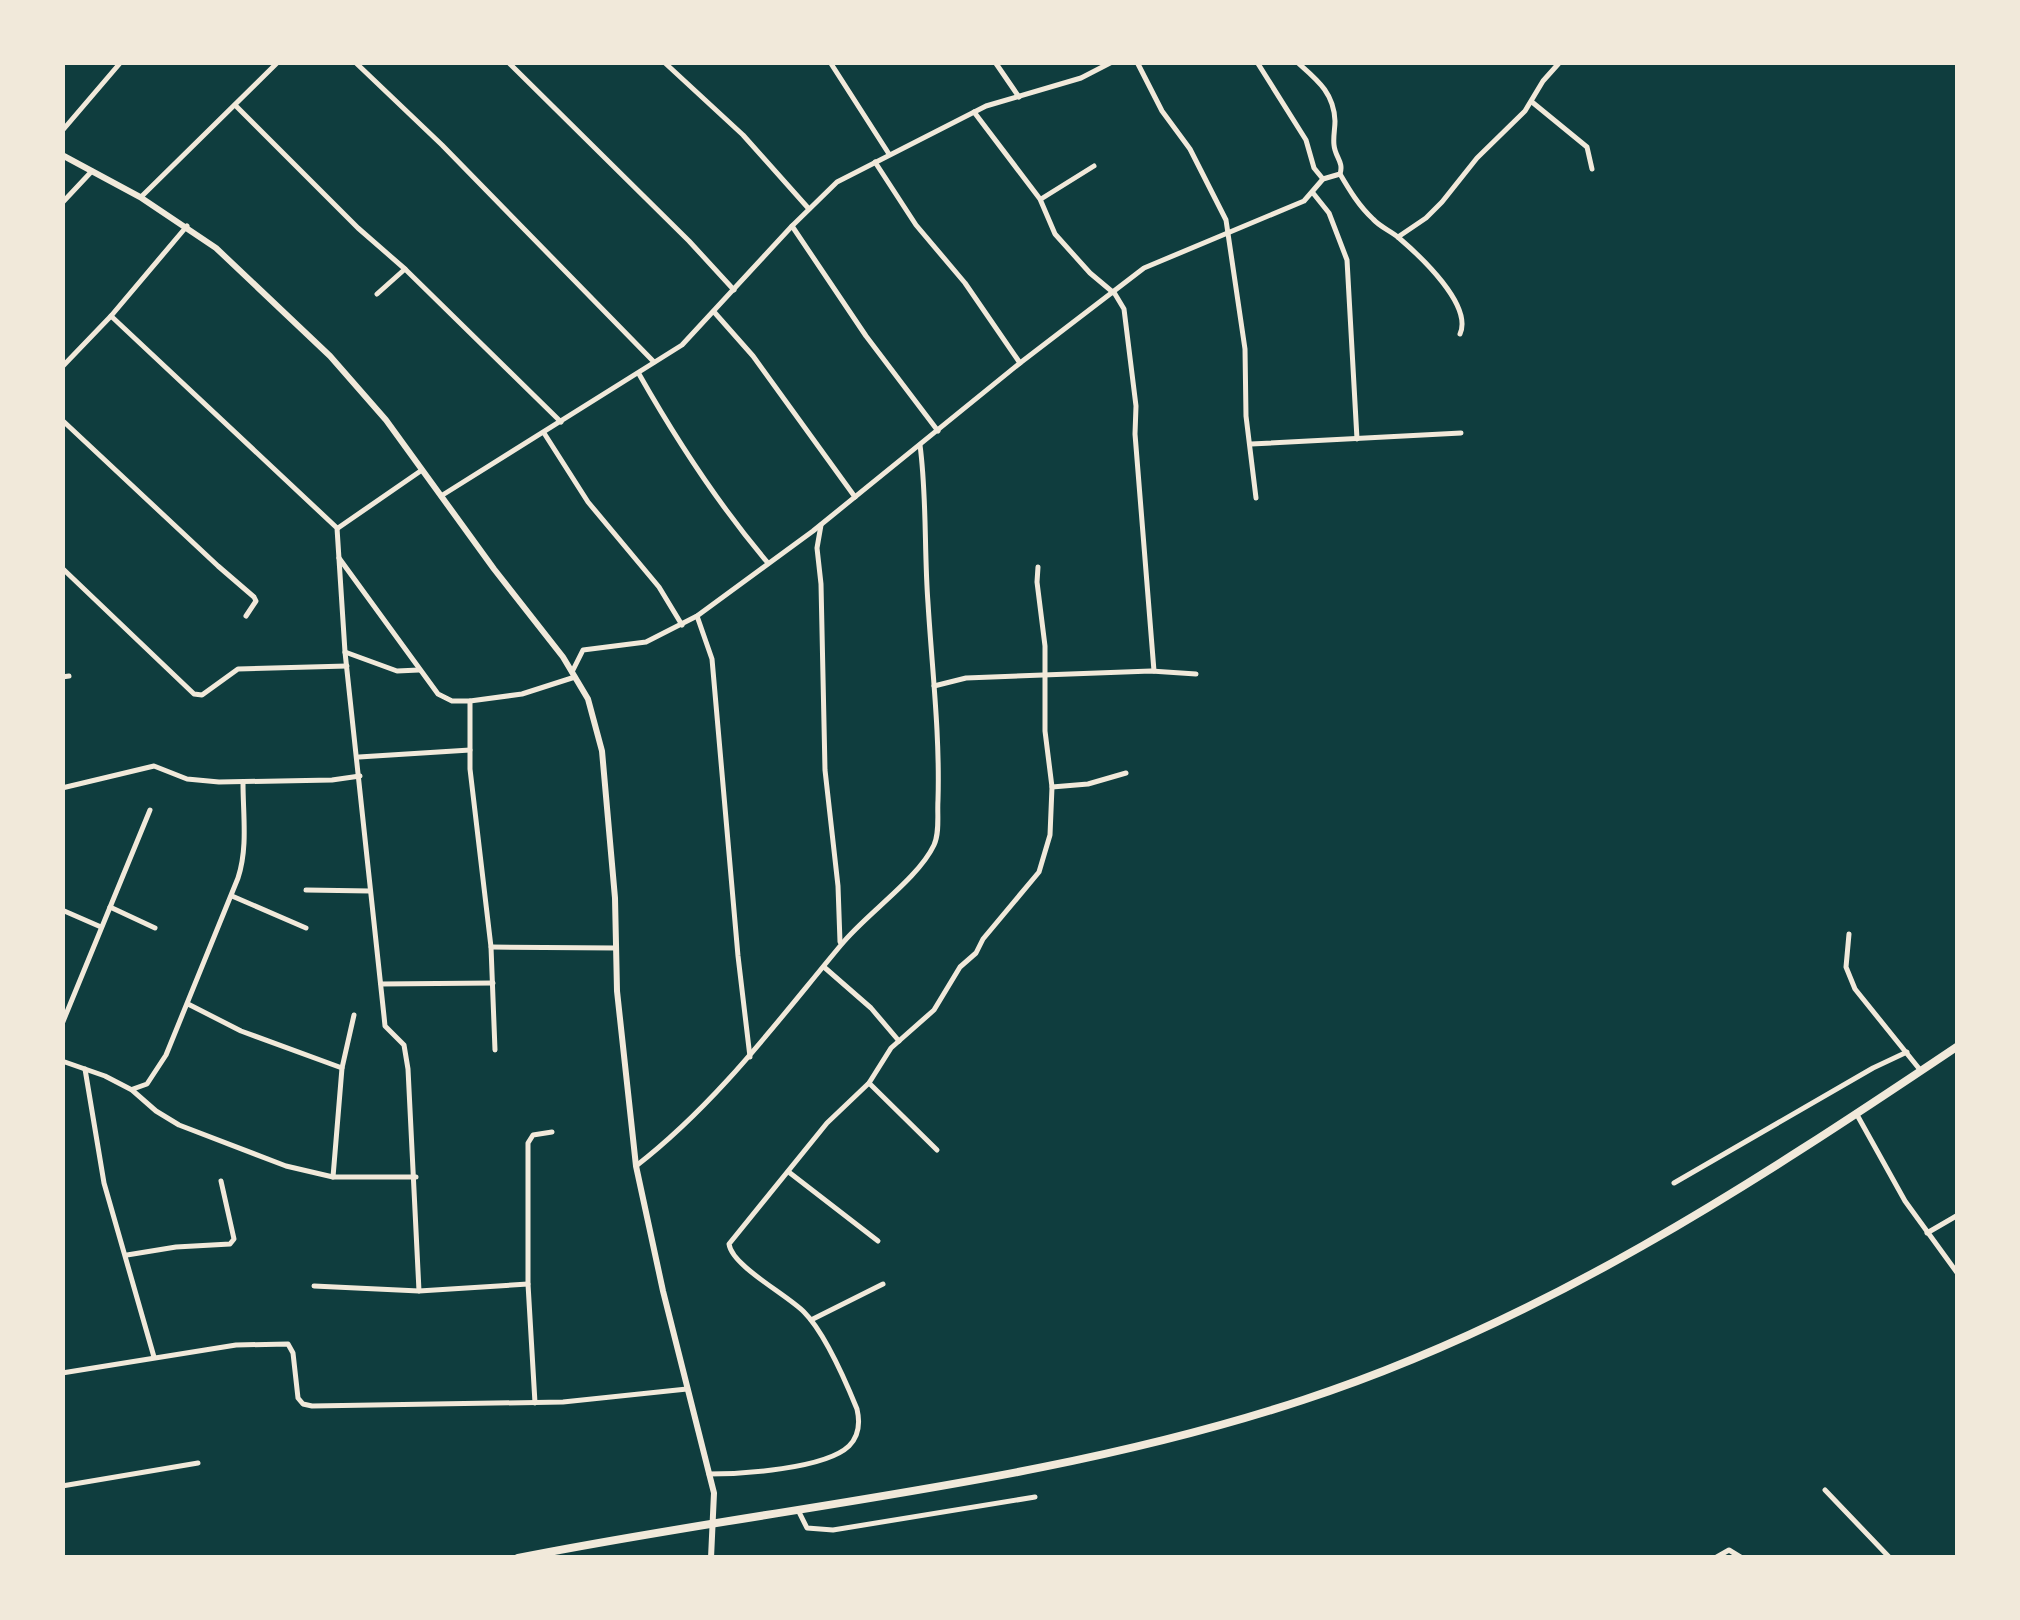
<svg xmlns="http://www.w3.org/2000/svg" width="2020" height="1620" font-family="Helvetica,sans-serif">
  <style>
    .lines { fill: none; stroke-linecap: round; stroke-linejoin: round }
    .minor { stroke: #f1e9da; stroke-width: 5 }
    .tertiary { stroke: #f1e9da; stroke-width: 6 }
    .primary { stroke: #f1e9da; stroke-width: 8 }
  </style>
  <rect width="100%" height="100%" fill="#0f3d3e"/>
  <g class="lines">
    <g class="minor">
      <path d="M355,62l87,83 212,217"/>
      <path d="M508,62l181,179 45,49"/>
      <path d="M664,62l79,73 66,74"/>
      <path d="M830,62l59,92"/>
      <path d="M995,62l24,35"/>
      <path d="M1137,62l25,49 28,38 36,71 19,129 1,67 10,82"/>
      <path d="M1257,62l49,78 8,28 9,11"/>
      <path d="M1532,102l55,45 5,22"/>
      <path d="M235,105l123,123 47,41"/>
      <path d="M974,112l66,87 15,35 35,39 25,21 9,15 12,97 -1,28 19,237"/>
      <path d="M62,131l59,-69"/>
      <path d="M875,162l41,63 49,58 55,80"/>
      <path d="M1340,174c10,17 19,32 33,45 7,8 18,12 26,19 21,18 74,67 61,96"/>
      <path d="M1313,193l16,20 18,47 10,179"/>
      <path d="M141,197l137,-135"/>
      <path d="M1041,199l53,-33"/>
      <path d="M62,203l30,-32"/>
      <path d="M792,226l74,110 72,95"/>
      <path d="M1398,237l28,-19 16,-16 35,-44 48,-47 18,-30 17,-19"/>
      <path d="M377,294l28,-25 156,153"/>
      <path d="M715,313l38,43 102,141"/>
      <path d="M111,316l226,212 8,124 39,364 1,10 19,19 4,24 11,222"/>
      <path d="M62,367l49,-51 76,-90"/>
      <path d="M639,374c38,67 79,130 129,189"/>
      <path d="M62,420l156,146 36,31 2,4 -10,15"/>
      <path d="M544,433l44,69 71,85 23,38"/>
      <path d="M1251,444l210,-11"/>
      <path d="M441,496l241,-151 110,-119 45,-44 149,-76 95,-28 31,-16"/>
      <path d="M821,525l-4,23 4,36 4,186 13,116 2,56"/>
      <path d="M338,528l84,-58"/>
      <path d="M339,558l99,136 14,7h18"/>
      <path d="M62,568l132,126 8,1 36,-26 109,-3"/>
      <path d="M697,616l15,43 26,297 12,101"/>
      <path d="M345,652l52,19 22,-1"/>
      <path d="M572,672l11,-22 63,-8 51,-26 116,-85 207,-168 124,-95 160,-67 19,-22 17,-5c4,-12 -5,-17 -6,-29 -1,-8 1,-16 1,-24 -1,-29 -19,-42 -38,-59"/>
      <path d="M62,677l7,-1"/>
      <path d="M934,686l32,-8 185,-7 45,3"/>
      <path d="M359,757l111,-7"/>
      <path d="M1052,787l36,-3 38,-11"/>
      <path d="M62,788l92,-22 33,13 32,3 113,-2 28,-4"/>
      <path d="M306,890l64,1"/>
      <path d="M232,896l74,32"/>
      <path d="M110,907l45,21"/>
      <path d="M62,910l39,17"/>
      <path d="M1849,934l-3,33 9,22 66,82"/>
      <path d="M491,947l125,1"/>
      <path d="M824,967l47,41 28,33"/>
      <path d="M381,984l112,-1"/>
      <path d="M188,1004l53,27 101,37"/>
      <path d="M62,1024l88,-214"/>
      <path d="M495,1050l-4,-103 -21,-178v-68l52,-7 53,-17"/>
      <path d="M62,1061l43,15 27,14 24,21 23,14 107,41 47,11h83"/>
      <path d="M85,1069l19,114 50,174"/>
      <path d="M869,1083l68,67"/>
      <path d="M133,1089l14,-5 19,-29 72,-177c10,-30 5,-63 5,-95"/>
      <path d="M1856,1113l49,88 53,73"/>
      <path d="M636,1166c81,-63 140,-143 205,-221 25,-31 77,-66 93,-100 6,-13 3,-31 4,-45 2,-66 -6,-131 -10,-197 -4,-53 -1,-105 -8,-158"/>
      <path d="M790,1173l88,68"/>
      <path d="M333,1177l9,-109 12,-53"/>
      <path d="M1674,1183l199,-115 34,-16"/>
      <path d="M1927,1233l31,-18"/>
      <path d="M127,1255l49,-8 54,-3 4,-5 -13,-58"/>
      <path d="M314,1286l105,5 109,-7"/>
      <path d="M811,1320l72,-36"/>
      <path d="M62,1373l174,-28 52,-1 5,9 5,45 5,6 9,2 251,-4 124,-13"/>
      <path d="M535,1403l-7,-119v-141l5,-8 19,-3"/>
      <path d="M709,1474c32,0 116,-5 140,-28 11,-11 11,-24 8,-37 -11,-27 -33,-77 -53,-97 -18,-18 -72,-46 -75,-68l98,-121 42,-40 22,-35 43,-38 26,-43 16,-14 7,-14 56,-67 11,-37 2,-48 -7,-56v-85l-8,-64 1,-15"/>
      <path d="M62,1486l136,-23"/>
      <path d="M1825,1490l65,68"/>
      <path d="M798,1510l9,18 26,2 202,-33"/>
      <path d="M1715,1558l14,-8 13,8"/>
    </g>
    <path class="tertiary" d="M62,155l78,42 76,51 114,108 56,64 108,149 69,88 25,42 14,52 13,147 2,93 19,175 27,125 51,202 -3,65"/>
    <path class="primary" d="M518,1558c261,-52 531,-74 785,-158 239,-78 448,-215 655,-354"/>
  </g>
  <rect width="2020" height="1620" fill="none" stroke="#f1e9da" stroke-width="130"/>
</svg>
